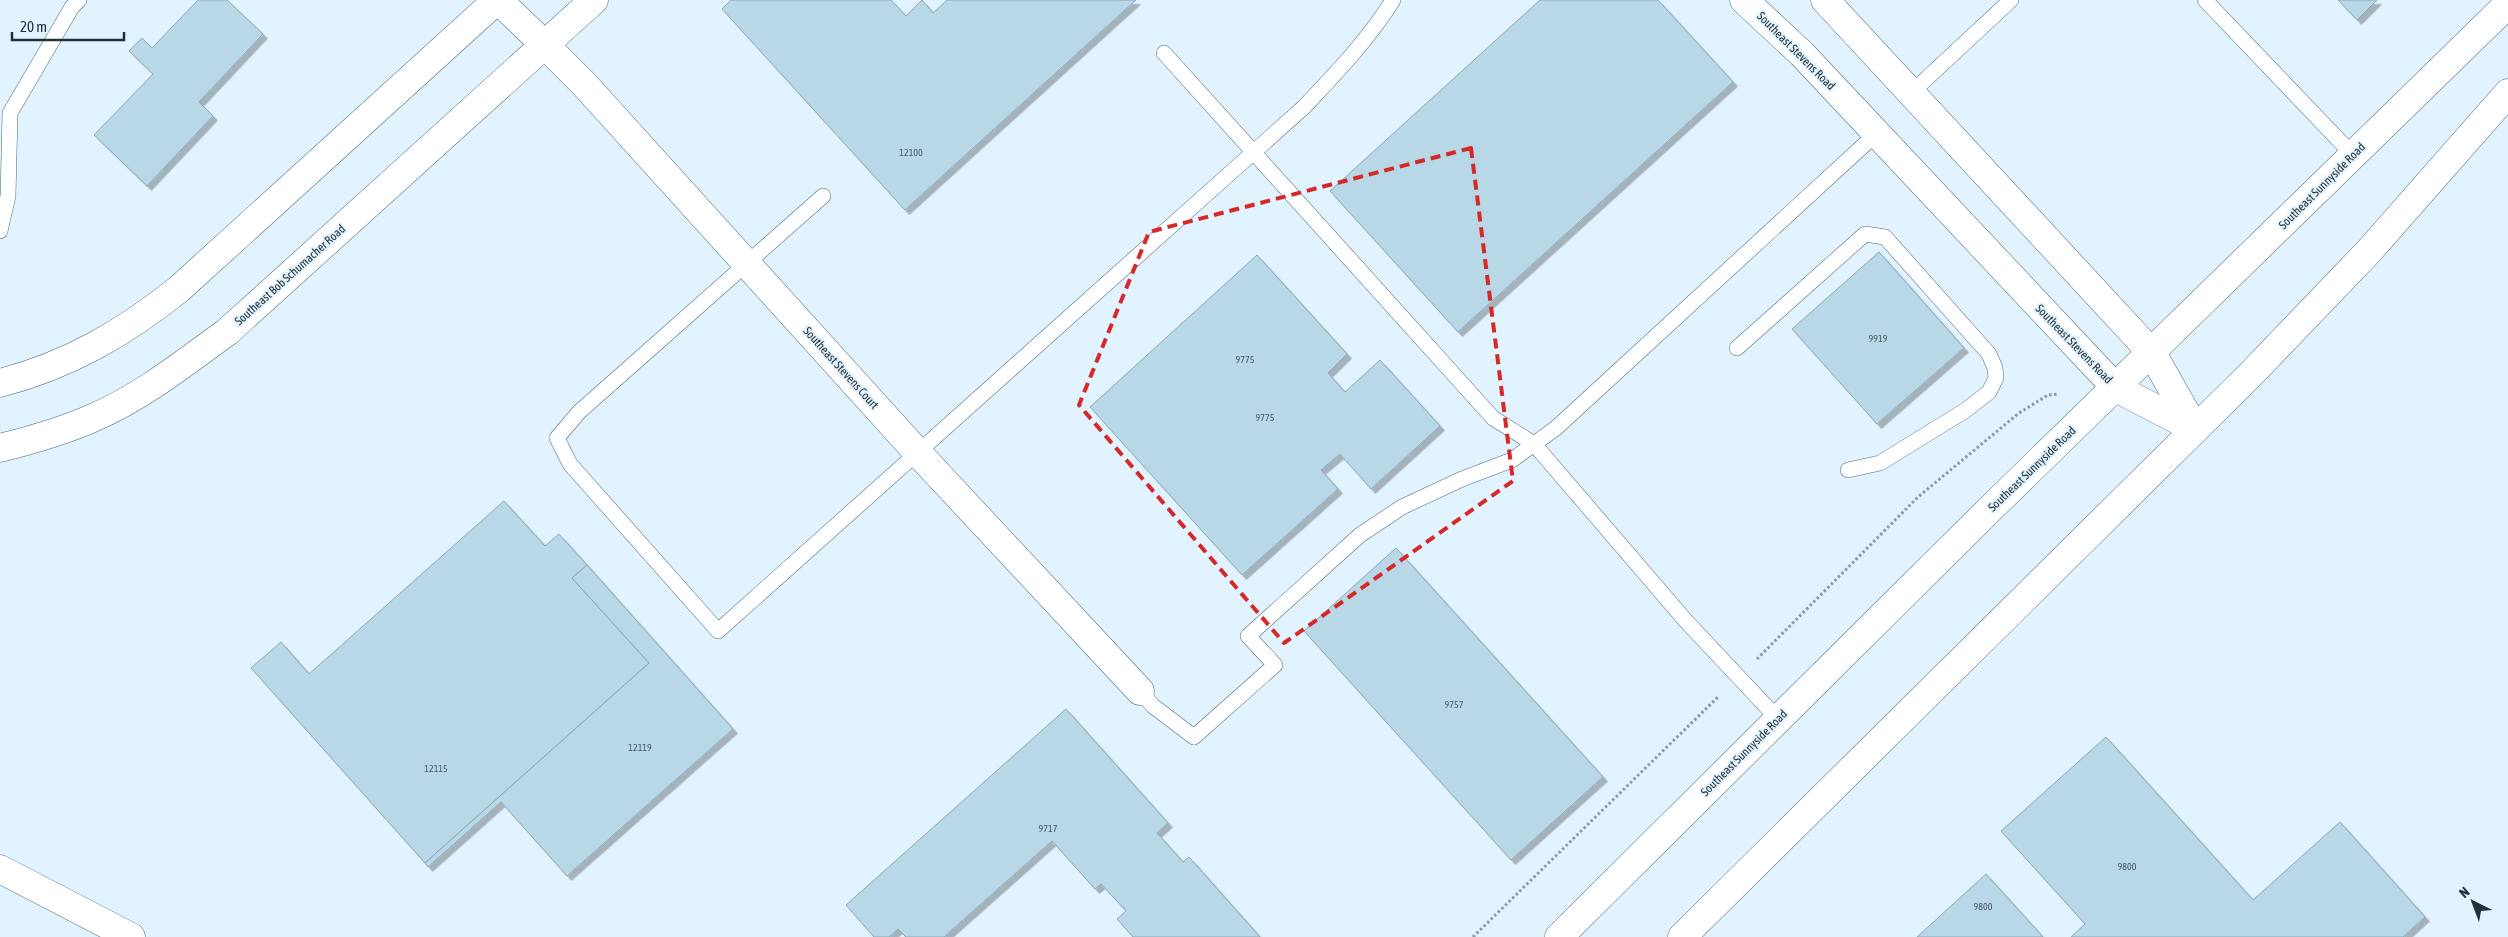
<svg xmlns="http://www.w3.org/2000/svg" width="2508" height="937" font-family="'Asap Condensed',sans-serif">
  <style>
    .building { fill: #b8d7e7; stroke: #8ba8b8; filter: url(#shadow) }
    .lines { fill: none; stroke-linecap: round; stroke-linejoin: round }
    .service-casing { stroke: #4d6978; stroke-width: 16 }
    .minor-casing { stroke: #4d6978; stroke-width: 29 }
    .tertiary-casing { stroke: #4d6978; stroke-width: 29 }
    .secondary-casing { stroke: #4d6978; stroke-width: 29 }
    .primary-casing { stroke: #4d6978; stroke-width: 29 }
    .motorway-casing { stroke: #4d6978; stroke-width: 29 }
    .path { stroke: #8a99a2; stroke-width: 3; stroke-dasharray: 2.5 2.5; stroke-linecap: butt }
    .service { stroke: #fff; stroke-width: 15 }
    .minor { stroke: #fff; stroke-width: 28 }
    .tertiary { stroke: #fff; stroke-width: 28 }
    .secondary { stroke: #fff; stroke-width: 28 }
    .primary { stroke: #fff; stroke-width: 28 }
    .motorway { stroke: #fff; stroke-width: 28 }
    .marked { fill: none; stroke: #d62828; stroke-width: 4; stroke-dasharray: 10 6; stroke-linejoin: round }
    .labels { text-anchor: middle; stroke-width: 4; stroke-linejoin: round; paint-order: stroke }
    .number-label { font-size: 10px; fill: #495a63 }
    .street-label { font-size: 12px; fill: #243037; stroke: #e1f3fe }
  </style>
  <defs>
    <filter id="shadow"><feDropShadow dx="4.5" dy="4.5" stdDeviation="0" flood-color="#0004"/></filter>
  </defs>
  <rect width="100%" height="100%" fill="#e1f3fe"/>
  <g class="building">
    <path d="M198,0h29l36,34 -64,68 14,14 -66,70 -53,-51 59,-61 -24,-23 13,-13 10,10z"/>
    <path d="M731,0h160l15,16 16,-16 11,13 14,-13h189l-231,210 -183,-201z"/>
    <path d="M1540,0h118l75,82 -275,250 -128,-141z"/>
    <path d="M2338,0h39l-20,20z"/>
    <path d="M1879,252l85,96 -87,76 -85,-95z"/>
    <path d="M1257,255l90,99 -19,19 17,19 35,-32 60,66 -69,63 -31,-35 -19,16 17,19 -96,86 -152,-168z"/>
    <path d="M504,501l41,45 14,-12 28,31 -15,13 77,85 -224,200 -174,-195 30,-26 28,32z"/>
    <path d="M1396,548l207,229 -92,83 -207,-229z"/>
    <path d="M587,565l146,164 -166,147 -66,-74 -73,65 -3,-4 224,-200 -77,-85z"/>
    <path d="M1066,709l102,114 -11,10 26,29 6,-5 71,80h-127l-16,-18 9,-8 -25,-27 -6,5 -43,-48 -108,96h-38l-8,-8 -9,8h-15l-28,-32z"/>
    <path d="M2106,737l147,163 87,-78 85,95 -22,20h-332l14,-13 -84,-93z"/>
    <path d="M1986,874l57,63h-126z"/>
  </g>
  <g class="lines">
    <defs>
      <g id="service">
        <path d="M2205,0l148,155"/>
        <path d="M1164,53l329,365 41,26 151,176 93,99"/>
        <path d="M1911,93l100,-93"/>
        <path d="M823,196l-244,216 -22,26 13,26 148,167 586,-524c32,-34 64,-67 89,-107"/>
        <path d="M0,231l8,-35 2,-83 62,-106 7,-7"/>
        <path d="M1737,348l128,-114 20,3 104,117 6,14 1,10 -7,14 -23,18 -86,53 -32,7"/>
        <path d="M1140,691l13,15 41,31 81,-72 -27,-29 112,-101 42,-28 60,-28 50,-19 44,-32 320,-294"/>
      </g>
      <path id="minor" d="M544,44l40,40 334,369 222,238"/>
      <path id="tertiary" d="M498,0l46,44"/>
      <g id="secondary">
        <path d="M1744,0l58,54 314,334 79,41"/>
        <path d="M1825,0l327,353 43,76"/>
        <path d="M0,383c69,-18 124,-50 179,-94l318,-289"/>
        <path d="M0,448c32,-8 64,-17 95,-31 48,-21 89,-54 132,-85l367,-332"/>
      </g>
      <g id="primary">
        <path d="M1559,937l429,-426 520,-507"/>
        <path d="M1682,937l569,-563 118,-123 139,-158"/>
      </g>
      <path id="motorway" d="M0,869l131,68"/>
    </defs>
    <use href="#service" class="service-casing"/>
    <use href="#minor" class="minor-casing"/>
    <use href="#tertiary" class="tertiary-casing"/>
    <use href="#secondary" class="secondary-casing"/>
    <use href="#primary" class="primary-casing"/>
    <use href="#motorway" class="motorway-casing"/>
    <g class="path">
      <path d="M1757,659l161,-162 101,-84 29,-18 10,-1"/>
      <path d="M1473,937l246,-241"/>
    </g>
    <use href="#service" class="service"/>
    <use href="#minor" class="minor"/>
    <use href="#tertiary" class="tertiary"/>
    <use href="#secondary" class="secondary"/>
    <use href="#primary" class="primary"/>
    <use href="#motorway" class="motorway"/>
  </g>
  <path class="marked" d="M1471,148l42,333 -229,162 -205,-238 70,-173z"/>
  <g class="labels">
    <g class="number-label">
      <text x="911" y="156">12100</text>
      <text x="1878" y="342">9919</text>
      <text x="1245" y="363">9775</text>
      <text x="1265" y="421">9775</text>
      <text x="1454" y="708">9757</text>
      <text x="640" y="751">12119</text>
      <text x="436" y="772">12115</text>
      <text x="1048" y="832">9717</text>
      <text x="2127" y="870">9800</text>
      <text x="1983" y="910">9800</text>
    </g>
    <g class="street-label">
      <text transform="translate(1796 51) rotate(45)" y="4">Southeast Stevens Road</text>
      <text transform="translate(2322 186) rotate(-45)" y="4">Southeast Sunnyside Road</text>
      <text transform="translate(290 275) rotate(-42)" y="4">Southeast Bob Schumacher Road</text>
      <text transform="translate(2074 344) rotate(46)" y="4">Southeast Stevens Road</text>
      <text transform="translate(841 368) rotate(48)" y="4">Southeast Stevens Court</text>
      <text transform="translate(2032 469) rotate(-44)" y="4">Southeast Sunnyside Road</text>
      <text transform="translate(1744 753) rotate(-45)" y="4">Southeast Sunnyside Road</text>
    </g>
  </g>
  <g transform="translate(2473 902) rotate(318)" stroke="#e1f3fe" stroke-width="4" paint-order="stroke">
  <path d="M0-4L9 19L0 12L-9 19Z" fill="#243037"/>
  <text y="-8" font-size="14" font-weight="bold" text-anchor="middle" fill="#243037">N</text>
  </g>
  <path d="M12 32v8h112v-8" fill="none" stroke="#243037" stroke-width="2.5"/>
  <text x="20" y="32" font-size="15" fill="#243037" stroke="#e1f3fe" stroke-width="4" paint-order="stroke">20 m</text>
</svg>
